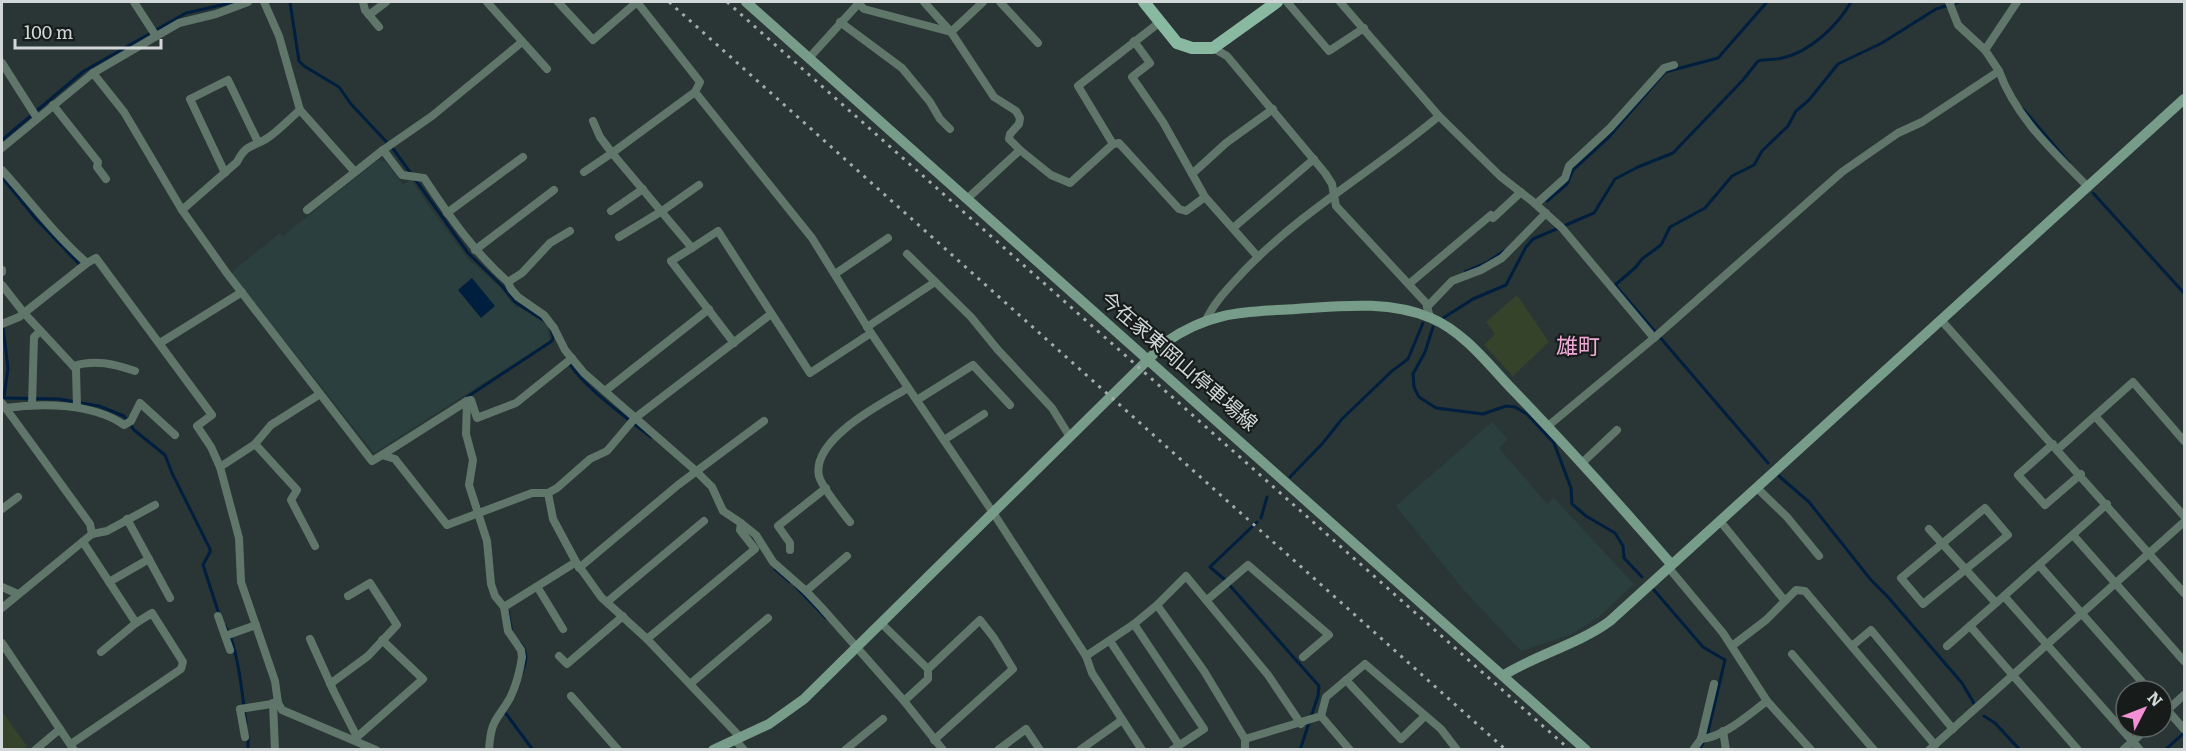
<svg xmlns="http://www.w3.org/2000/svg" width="2186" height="751" font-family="Literata,'Noto Sans JP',serif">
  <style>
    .built { fill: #2b3f3e }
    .green { fill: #36432b }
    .water { fill: #001f3f }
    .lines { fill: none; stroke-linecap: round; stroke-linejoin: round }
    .stream { stroke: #001f3f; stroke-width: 3 }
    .street { stroke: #60766a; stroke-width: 8 }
    .secondary { stroke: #779c89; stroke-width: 10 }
    .primary { stroke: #89b9a0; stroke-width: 12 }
    .rail { stroke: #a4acab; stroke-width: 3; stroke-dasharray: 3 6; stroke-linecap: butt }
    .labels { text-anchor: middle; stroke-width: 4.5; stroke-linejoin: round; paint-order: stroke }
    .street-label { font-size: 20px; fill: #d1d8d7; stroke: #171c1b }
    .quarter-label { font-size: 22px; fill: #efaad7; stroke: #171c1b }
  </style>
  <rect width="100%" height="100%" fill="#2a3535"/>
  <g class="built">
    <path d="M378,160l8,2 17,23 7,-5 3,2 15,23 40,54 31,27 16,21h4l28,18 2,16 -175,112 -142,-179 2,-4 46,-37 3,3z"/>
    <path d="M1492,422l16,17 -9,9 48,56 7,-6 80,86 -35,33 -29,18 -49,16 -59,-63 -66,-82z"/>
  </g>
  <g class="green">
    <path d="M1517,295l32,47 -36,34 -29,-31 11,-11 -9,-12z"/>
    <path d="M2,712l25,34 -4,3h-21z"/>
  </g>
  <path class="water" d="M472,278l23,28 -14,12 -23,-28z"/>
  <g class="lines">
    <g class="stream">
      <path d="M290,2l9,59 5,5 35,21 12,17 43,46 74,103 34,33 13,16 30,19"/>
      <path d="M2023,109l46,54"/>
      <path d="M2,140l82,-69 102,-58 49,-11"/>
      <path d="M2,177l34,42 46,48"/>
      <path d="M2093,193l91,100"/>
      <path d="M1547,201l20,-17 6,-14 35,-32 57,-66 53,-14 49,-56"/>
      <path d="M1465,272l21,-9 18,-12"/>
      <path d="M1443,318l30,-19 33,-14 20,-38 7,-8 61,-26 21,-34 23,-12 35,-14 70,-73 15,-19c8,-2 16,-1 24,-3 27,-5 56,-33 69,-56"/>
      <path d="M3,327l5,41 -4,29"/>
      <path d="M1433,327l-8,25 -12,22 1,13 5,10 17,11 47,6 23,-8 9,1 12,7 27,29 17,45 1,16 14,12 29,17 8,13 1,12 18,19"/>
      <path d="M568,361c14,25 60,58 83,76"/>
      <path d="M467,397l85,-56 1,-4 -2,-8"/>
      <path d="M2,398l57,1 40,7 25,10 10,14 31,25 7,18 38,76v3l-7,13 16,49"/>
      <path d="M1768,463l-153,-178 20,-17 7,-9 19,-14 9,-18 35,-19 27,-32 22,-11 8,-14 26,-25 8,-15 13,-11 29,-36 44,-21 54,-34 23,-7"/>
      <path d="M1779,476l30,26 62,78 17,17 55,64 19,22 13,22"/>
      <path d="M1290,477l32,-33 20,-25 50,-48 16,-12 15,-36"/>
      <path d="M1261,518l6,-21"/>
      <path d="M1257,522l-47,45 14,12 95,107 -1,10 -18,54"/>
      <path d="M775,569l15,13"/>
      <path d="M795,586l31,32"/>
      <path d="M1654,590l49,57 22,13 -18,76 -8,14"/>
      <path d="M508,611l4,23"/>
      <path d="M225,626c13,19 18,73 21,98"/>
      <path d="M520,643c9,11 6,18 2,30"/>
      <path d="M504,711l29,39"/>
      <path d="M1984,716l11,7 25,27"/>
      <path d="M248,750v-14"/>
      <path d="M2165,750l19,-17"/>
    </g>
    <g class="street">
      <path d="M134,2l22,34"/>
      <path d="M264,2l15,34 21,74"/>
      <path d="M363,2l2,8 14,17"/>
      <path d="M487,2l60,67"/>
      <path d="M558,2l35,38 44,-38"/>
      <path d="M637,2l63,80 -5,10 -83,61 80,95 26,-17 92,142 61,-40"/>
      <path d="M857,2l7,7 87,23 43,65 22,14 4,7 -1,6 -9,10 -1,5 11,11 -52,48"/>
      <path d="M924,2l27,30 32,-30"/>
      <path d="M1000,2l38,41"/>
      <path d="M1287,2l42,49 35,-23"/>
      <path d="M1340,2l99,114 61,60 32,25 30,27 92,110"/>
      <path d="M1951,2h-2l9,23 27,25"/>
      <path d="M369,15l17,-13"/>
      <path d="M840,22l62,46 28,34 10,17 10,10"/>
      <path d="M1134,41l16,22 -18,14 31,45 42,75 53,60"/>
      <path d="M1213,48l14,8 98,117 7,11 4,22 90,97 4,14"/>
      <path d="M809,58l50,-55"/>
      <path d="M2,63l35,55"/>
      <path d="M1999,71c17,47 55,81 89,116"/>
      <path d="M93,73l31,39 58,98 44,62 146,189 10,-6 13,4 52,66 85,-32h16l9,-5 33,-29 17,-8 28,-33 136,-104"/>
      <path d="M695,92l117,146 59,95 123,181 92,142 6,17 50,77"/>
      <path d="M53,105l45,57 -1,5 9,12"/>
      <path d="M1113,144l6,-1 60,66 7,2 19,-14"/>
      <path d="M2,148l91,-75 86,-50 37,-9 32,-12"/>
      <path d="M383,150l49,-34 90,-74"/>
      <path d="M1020,150l31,25 19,8 43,-39 -35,-58 82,-64"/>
      <path d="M2,170c28,31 53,65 85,93l9,-5 116,157 -15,11 14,21 9,20"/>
      <path d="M584,172l28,-19 -12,-16 -7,-16"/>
      <path d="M225,173l-35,-74 38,-19 30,62"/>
      <path d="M1192,174l34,-31 47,-34"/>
      <path d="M1536,204l29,-26 4,-12 41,-38 54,-60 10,-3"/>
      <path d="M182,210l55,-48c9,-18 14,-14 29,-23 12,-7 23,-20 34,-29l55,62"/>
      <path d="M307,210l76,-60 19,25 22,3c25,38 50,74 84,104"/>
      <path d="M611,211l32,-22"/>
      <path d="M447,213l76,-56"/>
      <path d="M1233,228l81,-69"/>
      <path d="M570,231l-20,12 -28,30 -14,9 3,7 7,8 26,18 10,13 11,22 19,23 112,98 16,16 11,24 18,12"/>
      <path d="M619,237l43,-26 37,-26"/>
      <path d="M692,248l-21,13 63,82"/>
      <path d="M475,250l79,-60"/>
      <path d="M907,254l64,63 27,33 54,58 18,29"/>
      <path d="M2,270v2"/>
      <path d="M835,274l53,-36"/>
      <path d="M1409,284l82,-69 2,3 28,-26"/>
      <path d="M2,285l22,28 52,56 1,38"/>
      <path d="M1427,307l25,-26 29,-11 21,-12 44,-45"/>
      <path d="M1206,320c9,-19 24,-34 39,-50 58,-60 131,-101 194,-154"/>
      <path d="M1941,320l243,273"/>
      <path d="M2,324l17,-7 68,-54"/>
      <path d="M867,327l68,-45"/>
      <path d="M160,343l82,-51"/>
      <path d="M73,366c22,-7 41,-2 62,5"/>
      <path d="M605,391l104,-82"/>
      <path d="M320,394l-49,31 -16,19 -35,23 19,71 2,44 34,99 3,22 4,7 94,40"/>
      <path d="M917,400l56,-35 37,40"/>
      <path d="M467,401l-1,33 7,26 -4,25 18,56 4,43 4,12 9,11 4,24 13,19 1,7c-2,13 -6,29 -12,41 -14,24 -19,21 -21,52"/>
      <path d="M2,403l88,121 2,10 -90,74"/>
      <path d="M32,404l2,-67 6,-6"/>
      <path d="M5,408c37,-5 88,-5 119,17l7,-4 9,-18 35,32"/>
      <path d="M2095,416l89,100"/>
      <path d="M1548,426l106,-88 188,-166 56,-39 24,-11 77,-51 -14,-21 32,-48"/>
      <path d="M944,440l40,-26"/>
      <path d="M255,444l42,46 -6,10 24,46"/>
      <path d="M2053,444l-35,31 27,30 36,-31"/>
      <path d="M2058,449l75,-67 51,59"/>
      <path d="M382,455l85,-54 4,-1 6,18 39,-15 56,-45"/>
      <path d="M1583,462l34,-32"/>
      <path d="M1757,488l30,29 32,39"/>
      <path d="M548,493l5,26 23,43"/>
      <path d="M1985,508l23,27 -85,69 -22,-26z"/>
      <path d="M2,509l16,-12"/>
      <path d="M127,519l43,79"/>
      <path d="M1720,521l65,80"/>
      <path d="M850,522c-7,-9 -29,-36 -31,-46 -8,-37 64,-73 89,-88"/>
      <path d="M1929,529l67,74 8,-7 136,154"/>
      <path d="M92,534l15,-3 48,-26"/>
      <path d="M2073,535l111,126"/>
      <path d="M790,550v-7l-12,-17 48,-38"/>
      <path d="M2039,565l111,126"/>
      <path d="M1668,567l55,66 44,68 44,49"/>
      <path d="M579,568l99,-83 86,-64"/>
      <path d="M109,582l40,-23"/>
      <path d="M2,587l16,7"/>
      <path d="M538,588l25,41"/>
      <path d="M806,591l41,-35"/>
      <path d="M2004,596l103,-92"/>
      <path d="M1207,600l41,-35 81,70 -26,22"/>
      <path d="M607,602l97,-81"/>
      <path d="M1157,605l29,-29 82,99 33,49"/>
      <path d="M504,607l72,-45 25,35 46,42"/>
      <path d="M218,616l12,34"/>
      <path d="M882,624l46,45v10l-24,22"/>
      <path d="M1134,624l70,105 -32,21"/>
      <path d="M1970,626l108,124"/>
      <path d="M225,636l31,-11"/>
      <path d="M310,639l24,53 23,45"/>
      <path d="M1110,641l69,104"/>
      <path d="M2,643l72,107"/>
      <path d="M1732,646l34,-26 30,-30 9,1 130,154"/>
      <path d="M1852,646l19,-16 82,99"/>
      <path d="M1947,646l49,-43"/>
      <path d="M101,652l35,-29"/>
      <path d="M1792,654l82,96"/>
      <path d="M559,656l8,8 56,-48"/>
      <path d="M1086,656l48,-32 23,-19 47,66 41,68 76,-23 5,-19 39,-33 76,65 16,21"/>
      <path d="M928,669l52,-49 14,18 19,31 -79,71"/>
      <path d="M1346,680l55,59 24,-23"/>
      <path d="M330,684l38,-28 29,-31 -27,-42 -22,13"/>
      <path d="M690,684l78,-66"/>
      <path d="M571,696l47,54"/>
      <path d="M273,703l2,47"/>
      <path d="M2162,704l22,25"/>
      <path d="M2162,715l22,-20"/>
      <path d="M1321,716l29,34"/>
      <path d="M1723,731l3,19"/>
      <path d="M245,737l-5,-28 38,-6"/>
      <path d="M741,738l-94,-99 108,-90 -15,-19 1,-7 15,12 17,27 33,29 16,17 82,93 39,49"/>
      <path d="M1245,739v11"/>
      <path d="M1701,739c24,-2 48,-25 66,-38"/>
      <path d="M735,740l9,10"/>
      <path d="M356,741l1,-4 66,-58 -41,-39"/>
      <path d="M71,744l110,-75 2,-7 -31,-49 -16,10 -53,-81"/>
      <path d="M35,750l25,-21"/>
      <path d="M845,750l38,-31"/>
      <path d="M998,750l28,-21 14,21"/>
      <path d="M1080,750l42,-30"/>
      <path d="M1693,750l8,-11 13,-55"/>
      <path d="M1929,750l255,-228"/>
      <path d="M2123,750l26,-23"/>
    </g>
    <g class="secondary">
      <path d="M746,2l840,748"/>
      <path d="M1504,675c34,-21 73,-30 106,-54l574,-522"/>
      <path d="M713,750l56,-26 35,-25 362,-357c45,-31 78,-30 130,-33 44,-3 93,-9 135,9 33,14 57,46 81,71 55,57 107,115 159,175"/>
    </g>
    <path class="primary" d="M1144,2l33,41 15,5h21l64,-46"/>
    <g class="rail">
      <path d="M669,2l837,748"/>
      <path d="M727,2l843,748"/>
    </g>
  </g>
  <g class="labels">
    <g class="street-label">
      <text transform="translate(1179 361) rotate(41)" y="7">今在家東岡山停車場線</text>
    </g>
    <g class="quarter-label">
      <text x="1578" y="354">雄町</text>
    </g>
  </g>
  <rect width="2186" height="751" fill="none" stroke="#d1d8d7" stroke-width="6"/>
  <g transform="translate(2144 709) rotate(48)"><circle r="28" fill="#171c1b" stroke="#616766" stroke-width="1.5"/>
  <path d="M0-4.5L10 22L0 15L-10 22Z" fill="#f491d4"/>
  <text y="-9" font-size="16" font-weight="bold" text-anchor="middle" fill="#d1d8d7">N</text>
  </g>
  <path d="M15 39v9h146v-9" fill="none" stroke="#d1d8d7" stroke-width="3"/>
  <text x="24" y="39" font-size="18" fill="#d1d8d7" stroke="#171c1b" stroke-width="4.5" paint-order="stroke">100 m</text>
</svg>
